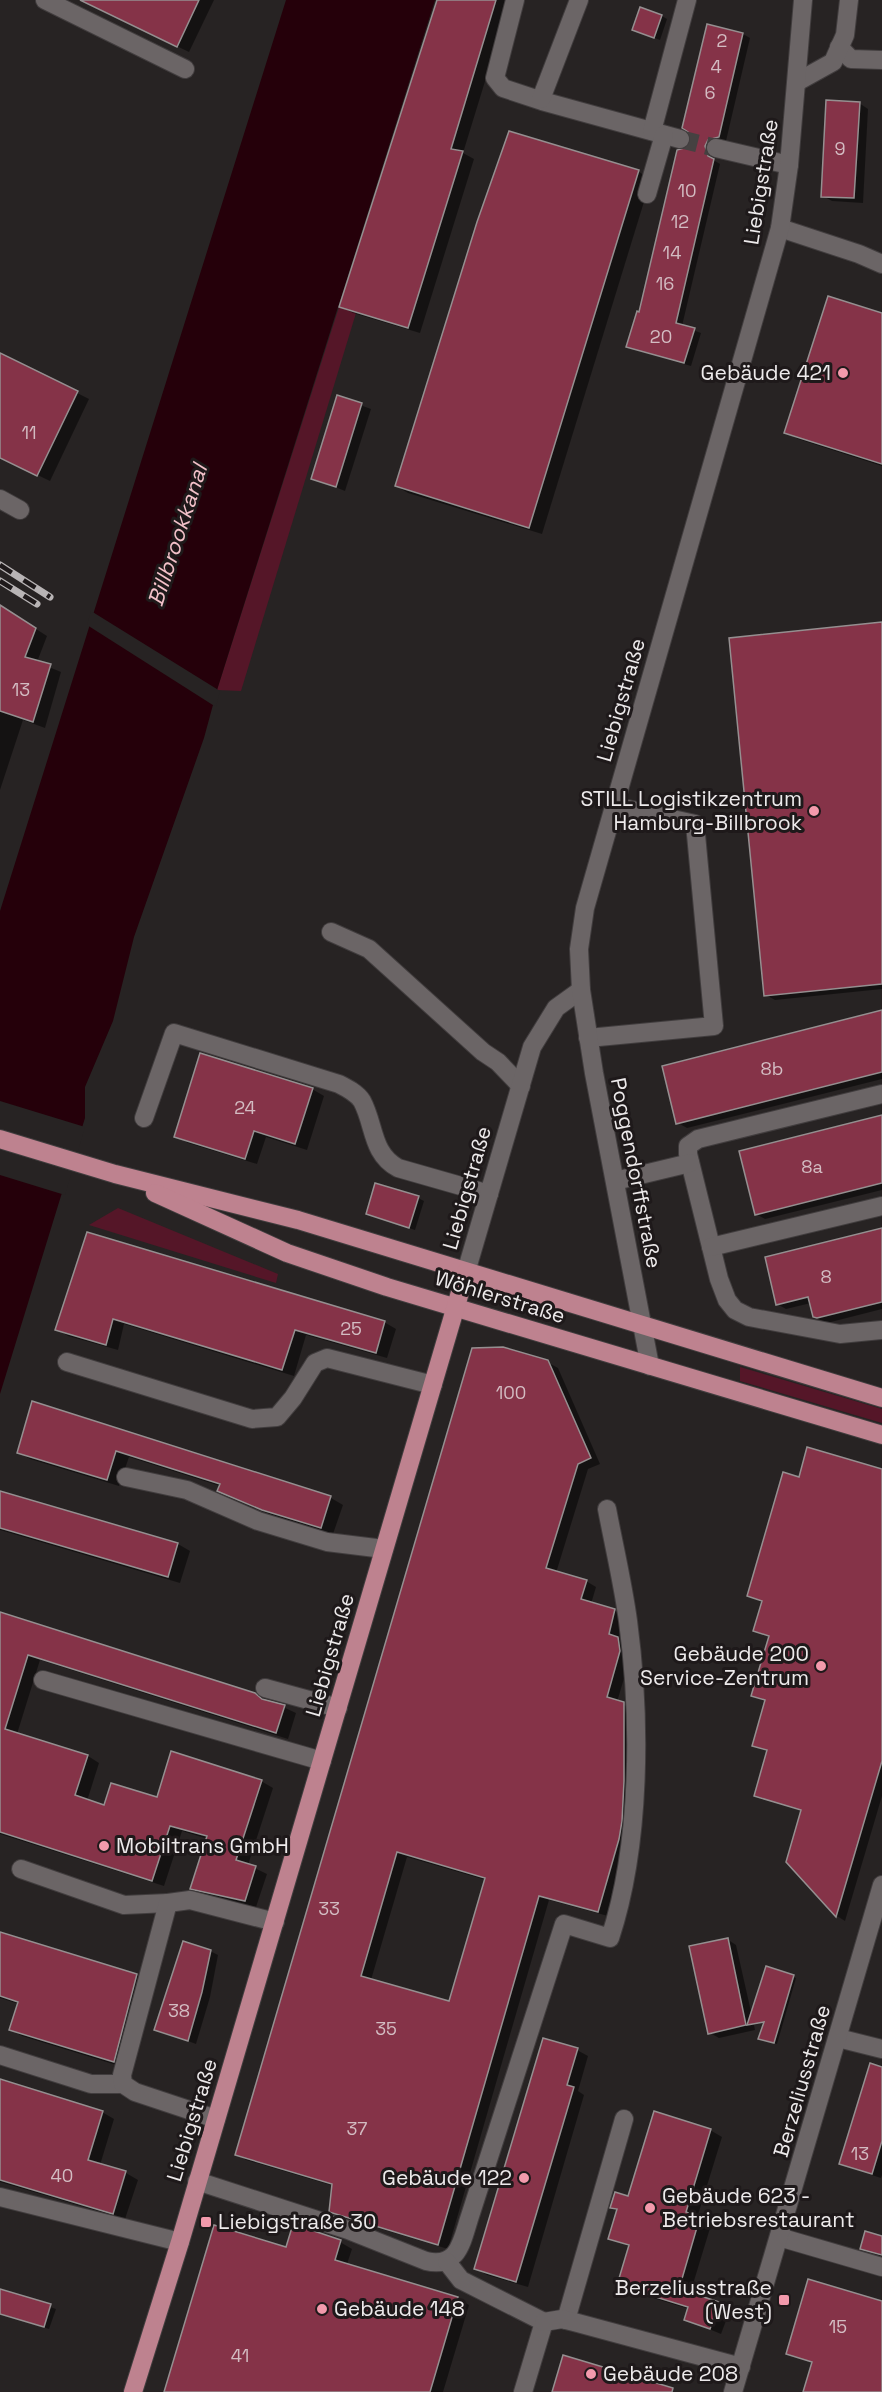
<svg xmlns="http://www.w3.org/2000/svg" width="882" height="2392" font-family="'Space Grotesk',sans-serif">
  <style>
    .green { fill: #551628 }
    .water { fill: #25000a }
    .pier { fill: #272323 }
    .shadow { fill: #0007; fill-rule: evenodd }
    .building { fill: #853348; stroke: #958f90; stroke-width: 1.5; fill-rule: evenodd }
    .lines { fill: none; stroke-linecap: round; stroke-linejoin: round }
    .minor-tunnel { stroke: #454141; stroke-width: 18; stroke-dasharray: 18 9; stroke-linecap: butt }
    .minor-casing { stroke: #413d3e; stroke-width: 20 }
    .major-casing { stroke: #413d3e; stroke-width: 20 }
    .minor { stroke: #6b6566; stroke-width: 18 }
    .major { stroke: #be828f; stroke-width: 18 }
    .rail-casing { stroke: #b8b4b5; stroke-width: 7 }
    .rail { stroke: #1e191a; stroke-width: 4.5; stroke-dasharray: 14; stroke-linecap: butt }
    .poi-dot { fill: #f39aac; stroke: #1e191a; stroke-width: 2 }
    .labels { text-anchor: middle; stroke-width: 6; stroke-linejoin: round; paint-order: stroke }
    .number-label { font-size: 18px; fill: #d3bcc2 }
    .street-label { font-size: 21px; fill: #edeaeb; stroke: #1e191a }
    .poi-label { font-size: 21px; fill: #edeaeb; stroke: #1e191a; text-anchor: end }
    .water-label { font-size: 22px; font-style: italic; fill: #f3c1c9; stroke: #1e191a }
  </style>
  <rect width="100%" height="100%" fill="#272323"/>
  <g class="green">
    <path d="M339,307l17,6 -115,378 -24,-1z"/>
    <path d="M118,1208l160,66 -2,9 -187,-58z"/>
    <path d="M740,1367l142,42v14l-142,-42z"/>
  </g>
  <path class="water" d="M286,0h149l-218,690 -13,48 -70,199 -21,84 -28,66v31l-85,276v-483z"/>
  <g class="pier">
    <path d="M91,611l129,80 -4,16 -129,-82z"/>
    <path d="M0,1101l85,26 -20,68 -65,-20z"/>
  </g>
  <g class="shadow">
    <path d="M81,0h133l-25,52z"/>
    <path d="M438,0h72l-47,153 11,6 -54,174 -67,-20 -12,-6z"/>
    <path d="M662,16l5,3 -7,21 -21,-8z"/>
    <path d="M708,26l35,8 7,4 -24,103 -11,2 -4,8 4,10 5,3 -38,162 19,7 -10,33 -56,-16 -7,-4 12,-32 48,-165 5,-7z"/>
    <path d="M859,103l9,6 -5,94 -31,-2 -9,-5z"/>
    <path d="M510,133l129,39 12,7 -109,355 -134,-41 -12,-7z"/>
    <path d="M882,315v151l-84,-27 -12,-7z"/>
    <path d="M0,354l89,45 -39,82 -50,-24z"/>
    <path d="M338,397l33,12 -26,82 -32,-13z"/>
    <path d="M0,606l47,30 -10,26 24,10 -16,56 -22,-8 -23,70z"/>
    <path d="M882,624v365l-107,11 -9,-5z"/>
    <path d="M882,1012v67l-195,49 -9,-5z"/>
    <path d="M312,1089l12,7 -17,54 -41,-13 -9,27 -69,-21 -12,-7z"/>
    <path d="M882,1117v73l-117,29 -9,-5z"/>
    <path d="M418,1198l6,3 -9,29 -48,-16z"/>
    <path d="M882,1230v79l-55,14 -13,-6 -3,-14 -25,6 -9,-5z"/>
    <path d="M88,1234l296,88 12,7 -9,29 -81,-23 -12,41 -170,-52 -6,26 -50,-14 -11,-7z"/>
    <path d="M547,1362l11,6 42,96 -12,5 -32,104 30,8 10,6 -5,17 23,6 10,6 -5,23 9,5 2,14 -13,44 16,7 1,78 -26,129 -59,-16 -101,349 -107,-32 -10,-6 3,-25 -88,-26 -9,-6zM407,1857l79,23 -36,123 -79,-23z"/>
    <path d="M33,1403l298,95 12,7 -10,29 -57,-17 -45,-20 -12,-7 1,-4 -91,-29 -10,29 -89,-27 -12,-7z"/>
    <path d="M882,1471v325l-37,125 -8,-5 -49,-55 14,-50 -38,-11 -8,-5 13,-43 -15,-7 12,-43 -13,-6 17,-59 -15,-7 8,-27 -15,-7 52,-117z"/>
    <path d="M0,1492l178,52 12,7 -10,32 -180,-53z"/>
    <path d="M0,1614l255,80 41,19 -8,26 -248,-79 -23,74 71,22 11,7 -12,38 18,6 156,-26 12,7 -25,77 19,9 -11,33 -52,-12 -12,-7 16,-49 -26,-8 -18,55 -164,-52z"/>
    <path d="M0,1934l137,41 12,7 -23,86 -104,-32 -11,-6 8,-26 -19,-6z"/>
    <path d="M727,1939l9,6 16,71 15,-48 29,10 -19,66 -15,-4 3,-18 -11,3 1,5 -36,8 -9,-5z"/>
    <path d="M210,1951l8,4 -8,42 -14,47 -40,-15z"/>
    <path d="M577,2050l11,6 -10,35 6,4 -56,192 -41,-12 -11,-6z"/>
    <path d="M882,2069v106l-1,3 -31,-10 -9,-5z"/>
    <path d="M0,2081l102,31 12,7 -14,46 26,8 12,7 -13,39 -125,-37z"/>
    <path d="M710,2130l12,7 -25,81 14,7 -21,69 28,10 12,6 -9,24 -36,-15 4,-10 -59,-18 -12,-6 12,-38 -20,-9 8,-28 -6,-3 17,-9z"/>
    <path d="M882,2237v20l-21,-9z"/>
    <path d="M340,2242l12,7 -5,15 110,34 12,7 -26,87h-277l121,-143z"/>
    <path d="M0,2290l56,19 -7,20 -49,-15z"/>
    <path d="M882,2302v90h-77l8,-29 -26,-10z"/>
  </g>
  <g class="building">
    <path d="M80,0h119l-22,47z"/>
    <path d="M437,0h59l-45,149 12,2 -55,177 -69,-21z"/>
    <path d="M640,7l22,8 -8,23 -22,-8z"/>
    <path d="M707,24l36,9 -24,104 -11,3 -3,6 3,10 6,3 -38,164 19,5 -11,35 -58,-16 11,-36 2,1 38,-162 10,-3 4,-6 -3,-9 -6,-4z"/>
    <path d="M826,100l34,2 -6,96 -33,-1z"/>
    <path d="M509,131l130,39 -110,358 -134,-42 82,-264z"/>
    <path d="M828,296l54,17v151l-98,-31z"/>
    <path d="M0,353l78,38 -41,85 -37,-18z"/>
    <path d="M337,395l25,8 -26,84 -25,-8z"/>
    <path d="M0,605l36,23 -11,29 26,7 -18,58 -33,-11z"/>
    <path d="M882,622v362l-118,12 -35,-358z"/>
    <path d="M882,1010v62l-206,52 -14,-58z"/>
    <path d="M200,1053l113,35 -18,56 -41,-13 -9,28 -71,-22z"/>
    <path d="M882,1115v68l-127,32 -16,-64z"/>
    <path d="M375,1183l44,13 -10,32 -43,-14z"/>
    <path d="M882,1228v74l-65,16 -4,-1 -5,-20 -32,8 -11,-48z"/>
    <path d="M87,1232l298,89 -9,32 -81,-23 -13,40 -169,-51 -7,26 -51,-15z"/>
    <path d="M503,1347l45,13 43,98 -13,6 -32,104 41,12 -6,19 34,10 -6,25 9,3 2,14 -13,46 17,5v79l-2,40 -3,18 -21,73 -59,-16 -101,349 -109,-33 3,-28 -97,-29 237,-807zM397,1852l88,26 -36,123 -88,-25z"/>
    <path d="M32,1401l299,95 -10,32 -59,-18 -45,-19 3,-7 -104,-33 -9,29 -90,-27z"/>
    <path d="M807,1447l75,22v292l-46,156 -50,-55 15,-52 -47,-14 13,-46 -15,-4 13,-46 -14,-4 18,-60 -16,-5 9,-30 -15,-5 36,-124 16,5z"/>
    <path d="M0,1491l178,52 -10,34 -168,-49z"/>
    <path d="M0,1612l255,81 7,6 23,6 -9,28 -248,-78 -23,74 83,26 -13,40 29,10 7,-22 46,14 14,-46 91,29 -26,80 20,6 -11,35 -55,-12 17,-53 -37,-10 -18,55 -152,-49z"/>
    <path d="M0,1932l137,42 -23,88 -105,-32 9,-28 -18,-6z"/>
    <path d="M728,1938l18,87 -38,9 -19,-88z"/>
    <path d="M183,1941l28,9 -9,42 -14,49 -34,-11z"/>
    <path d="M766,1966l28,9 -20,68 -16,-4 6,-17 -17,3z"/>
    <path d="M543,2038l35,10 -11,37 7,2 -58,195 -42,-13z"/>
    <path d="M870,2063l12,4v74l-10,33 -33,-10z"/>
    <path d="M0,2079l103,32 -15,49 38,11 -13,43 -113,-34z"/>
    <path d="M654,2111l57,18 -25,83 14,5 -21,72 40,13 -9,27 -26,-9 4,-13 -71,-22 12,-40 -21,-6 9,-30 -7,-1 5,-16 13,4z"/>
    <path d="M293,2224l48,16 -6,20 123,37 -28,95h-266l50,-167 72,22z"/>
    <path d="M865,2231l17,5v19l-22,-6z"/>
    <path d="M808,2279l74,22v91h-79l9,-30 -26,-8z"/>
    <path d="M0,2289l51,15 -7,23 -44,-13z"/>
    <path d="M563,2355l110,33 -1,4h-120z"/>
  </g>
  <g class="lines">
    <path class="minor-tunnel" d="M680,139l36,9"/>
    <defs>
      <g id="minor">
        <path d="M45,0l140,69"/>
        <path d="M515,0l-20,78 8,10 39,13 138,38"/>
        <path d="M839,47l12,12 31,1"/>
        <path d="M797,82l36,-20 12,-27 4,-35"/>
        <path d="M541,99l38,-99"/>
        <path d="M652,131l35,-131"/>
        <path d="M716,148l73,17"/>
        <path d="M647,194l17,-59"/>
        <path d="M780,228l79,26 23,10"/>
        <path d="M0,499l20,11"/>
        <path d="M331,932l38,17 114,103 15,10 23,24"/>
        <path d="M588,1038l126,-12 -19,-202 -81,-18"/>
        <path d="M882,1094l-184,45 -10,7v8l31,125 8,21 8,10 14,7 91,17 42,-4"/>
        <path d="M144,1118l30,-85 165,51c8,4 18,9 23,17 13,24 9,52 36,67l91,26"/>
        <path d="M615,1181l75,-18"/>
        <path d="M711,1247l171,-41"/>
        <path d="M466,1272l66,-225 24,-39 25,-18"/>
        <path d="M67,1362l185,57 25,-2 16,-19 22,-35 12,-5 106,27"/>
        <path d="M650,1366l-56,-293 -13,-83 -2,-41 6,-41 195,-680 9,-63 14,-165"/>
        <path d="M126,1477l61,13 71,31 69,21 57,7"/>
        <path d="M43,1680l279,81"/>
        <path d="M265,1688l73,20"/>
        <path d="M21,1869l103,36 44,-2"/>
        <path d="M838,2038l44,11"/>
        <path d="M0,2055l91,29h32"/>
        <path d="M216,2119l-81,-27 -12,-8 -1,-9 46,-172 22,-3 85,22"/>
        <path d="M197,2181l151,49 78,31c33,8 36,-21 44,-45l94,-292 46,14c31,-94 31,-219 18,-317 -5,-37 -14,-75 -21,-112"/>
        <path d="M0,2197l180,45"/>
        <path d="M779,2237l103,30"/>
        <path d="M447,2262l14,18 83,42 -21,70"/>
        <path d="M566,2320l58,-201"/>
        <path d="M544,2322l18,-3 12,3 167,45"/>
        <path d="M733,2392l149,-507"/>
      </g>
      <g id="major">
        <path d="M0,1139l115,35 183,46 584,178"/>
        <path d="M155,1193l132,60 100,34 495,148"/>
        <path d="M133,2392l47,-150 286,-970"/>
      </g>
    </defs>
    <use href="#minor" class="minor-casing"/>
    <use href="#major" class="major-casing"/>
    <use href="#minor" class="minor"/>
    <use href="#major" class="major"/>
    <defs>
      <g id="rail">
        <path d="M0,565l50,32"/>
        <path d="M0,581l37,23"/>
      </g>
    </defs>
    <use href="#rail" class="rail-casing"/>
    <use href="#rail" class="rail"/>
  </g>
  <g class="poi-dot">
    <circle cx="843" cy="373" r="6"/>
    <circle cx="814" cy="811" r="6"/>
    <circle cx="821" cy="1666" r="6"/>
    <circle cx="104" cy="1846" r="6"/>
    <circle cx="524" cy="2178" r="6"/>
    <circle cx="650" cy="2208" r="6"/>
    <rect x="200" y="2216" width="12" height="12" rx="3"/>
    <rect x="778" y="2294" width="12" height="12" rx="3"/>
    <circle cx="322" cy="2309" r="6"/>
    <circle cx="591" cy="2374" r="6"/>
  </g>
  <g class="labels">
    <g class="number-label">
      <text x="722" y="47">2</text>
      <text x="716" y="73">4</text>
      <text x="710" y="99">6</text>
      <text x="840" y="155">9</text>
      <text x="687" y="197">10</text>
      <text x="680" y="228">12</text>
      <text x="672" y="259">14</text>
      <text x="665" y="290">16</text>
      <text x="661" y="343">20</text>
      <text x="29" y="439">11</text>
      <text x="21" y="696">13</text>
      <text x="772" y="1075">8b</text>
      <text x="245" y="1114">24</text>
      <text x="812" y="1173">8a</text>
      <text x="826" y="1283">8</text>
      <text x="351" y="1335">25</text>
      <text x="511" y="1399">100</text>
      <text x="329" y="1915">33</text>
      <text x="179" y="2017">38</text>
      <text x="386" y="2035">35</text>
      <text x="357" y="2135">37</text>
      <text x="860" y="2160">13</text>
      <text x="62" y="2182">40</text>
      <text x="838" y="2333">15</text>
      <text x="240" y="2362">41</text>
    </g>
    <g class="street-label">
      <text transform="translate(761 182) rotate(-81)" y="7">Liebigstraße</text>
      <text transform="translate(621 700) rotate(-74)" y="7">Liebigstraße</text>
      <text transform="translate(636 1173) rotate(79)" y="7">Poggendorffstraße</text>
      <text transform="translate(467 1188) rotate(-74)" y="7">Liebigstraße</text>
      <text transform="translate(500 1297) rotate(17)" y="7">Wöhlerstraße</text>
      <text transform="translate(330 1655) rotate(-74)" y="7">Liebigstraße</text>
      <text transform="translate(802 2081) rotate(-74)" y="7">Berzeliusstraße</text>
      <text transform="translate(192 2120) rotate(-73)" y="7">Liebigstraße</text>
    </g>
    <g class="poi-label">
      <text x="831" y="380">Gebäude 421</text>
      <text x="802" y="806">STILL Logistikzentrum<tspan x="802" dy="24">Hamburg-Billbrook</tspan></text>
      <text x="809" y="1661">Gebäude 200<tspan x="809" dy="24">Service-Zentrum</tspan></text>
      <text x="116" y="1853" text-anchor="start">Mobiltrans GmbH</text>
      <text x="512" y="2185">Gebäude 122</text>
      <text x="662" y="2203" text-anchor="start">Gebäude 623 -<tspan x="662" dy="24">Betriebsrestaurant</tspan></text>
      <text x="218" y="2229" text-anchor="start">Liebigstraße 30</text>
      <text x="772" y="2295">Berzeliusstraße<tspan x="772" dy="24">(West)</tspan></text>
      <text x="334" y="2316" text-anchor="start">Gebäude 148</text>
      <text x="603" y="2381" text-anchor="start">Gebäude 208</text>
    </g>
    <g class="water-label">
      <text transform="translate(177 535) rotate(-72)" y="8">Billbrookkanal</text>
    </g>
  </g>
</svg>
